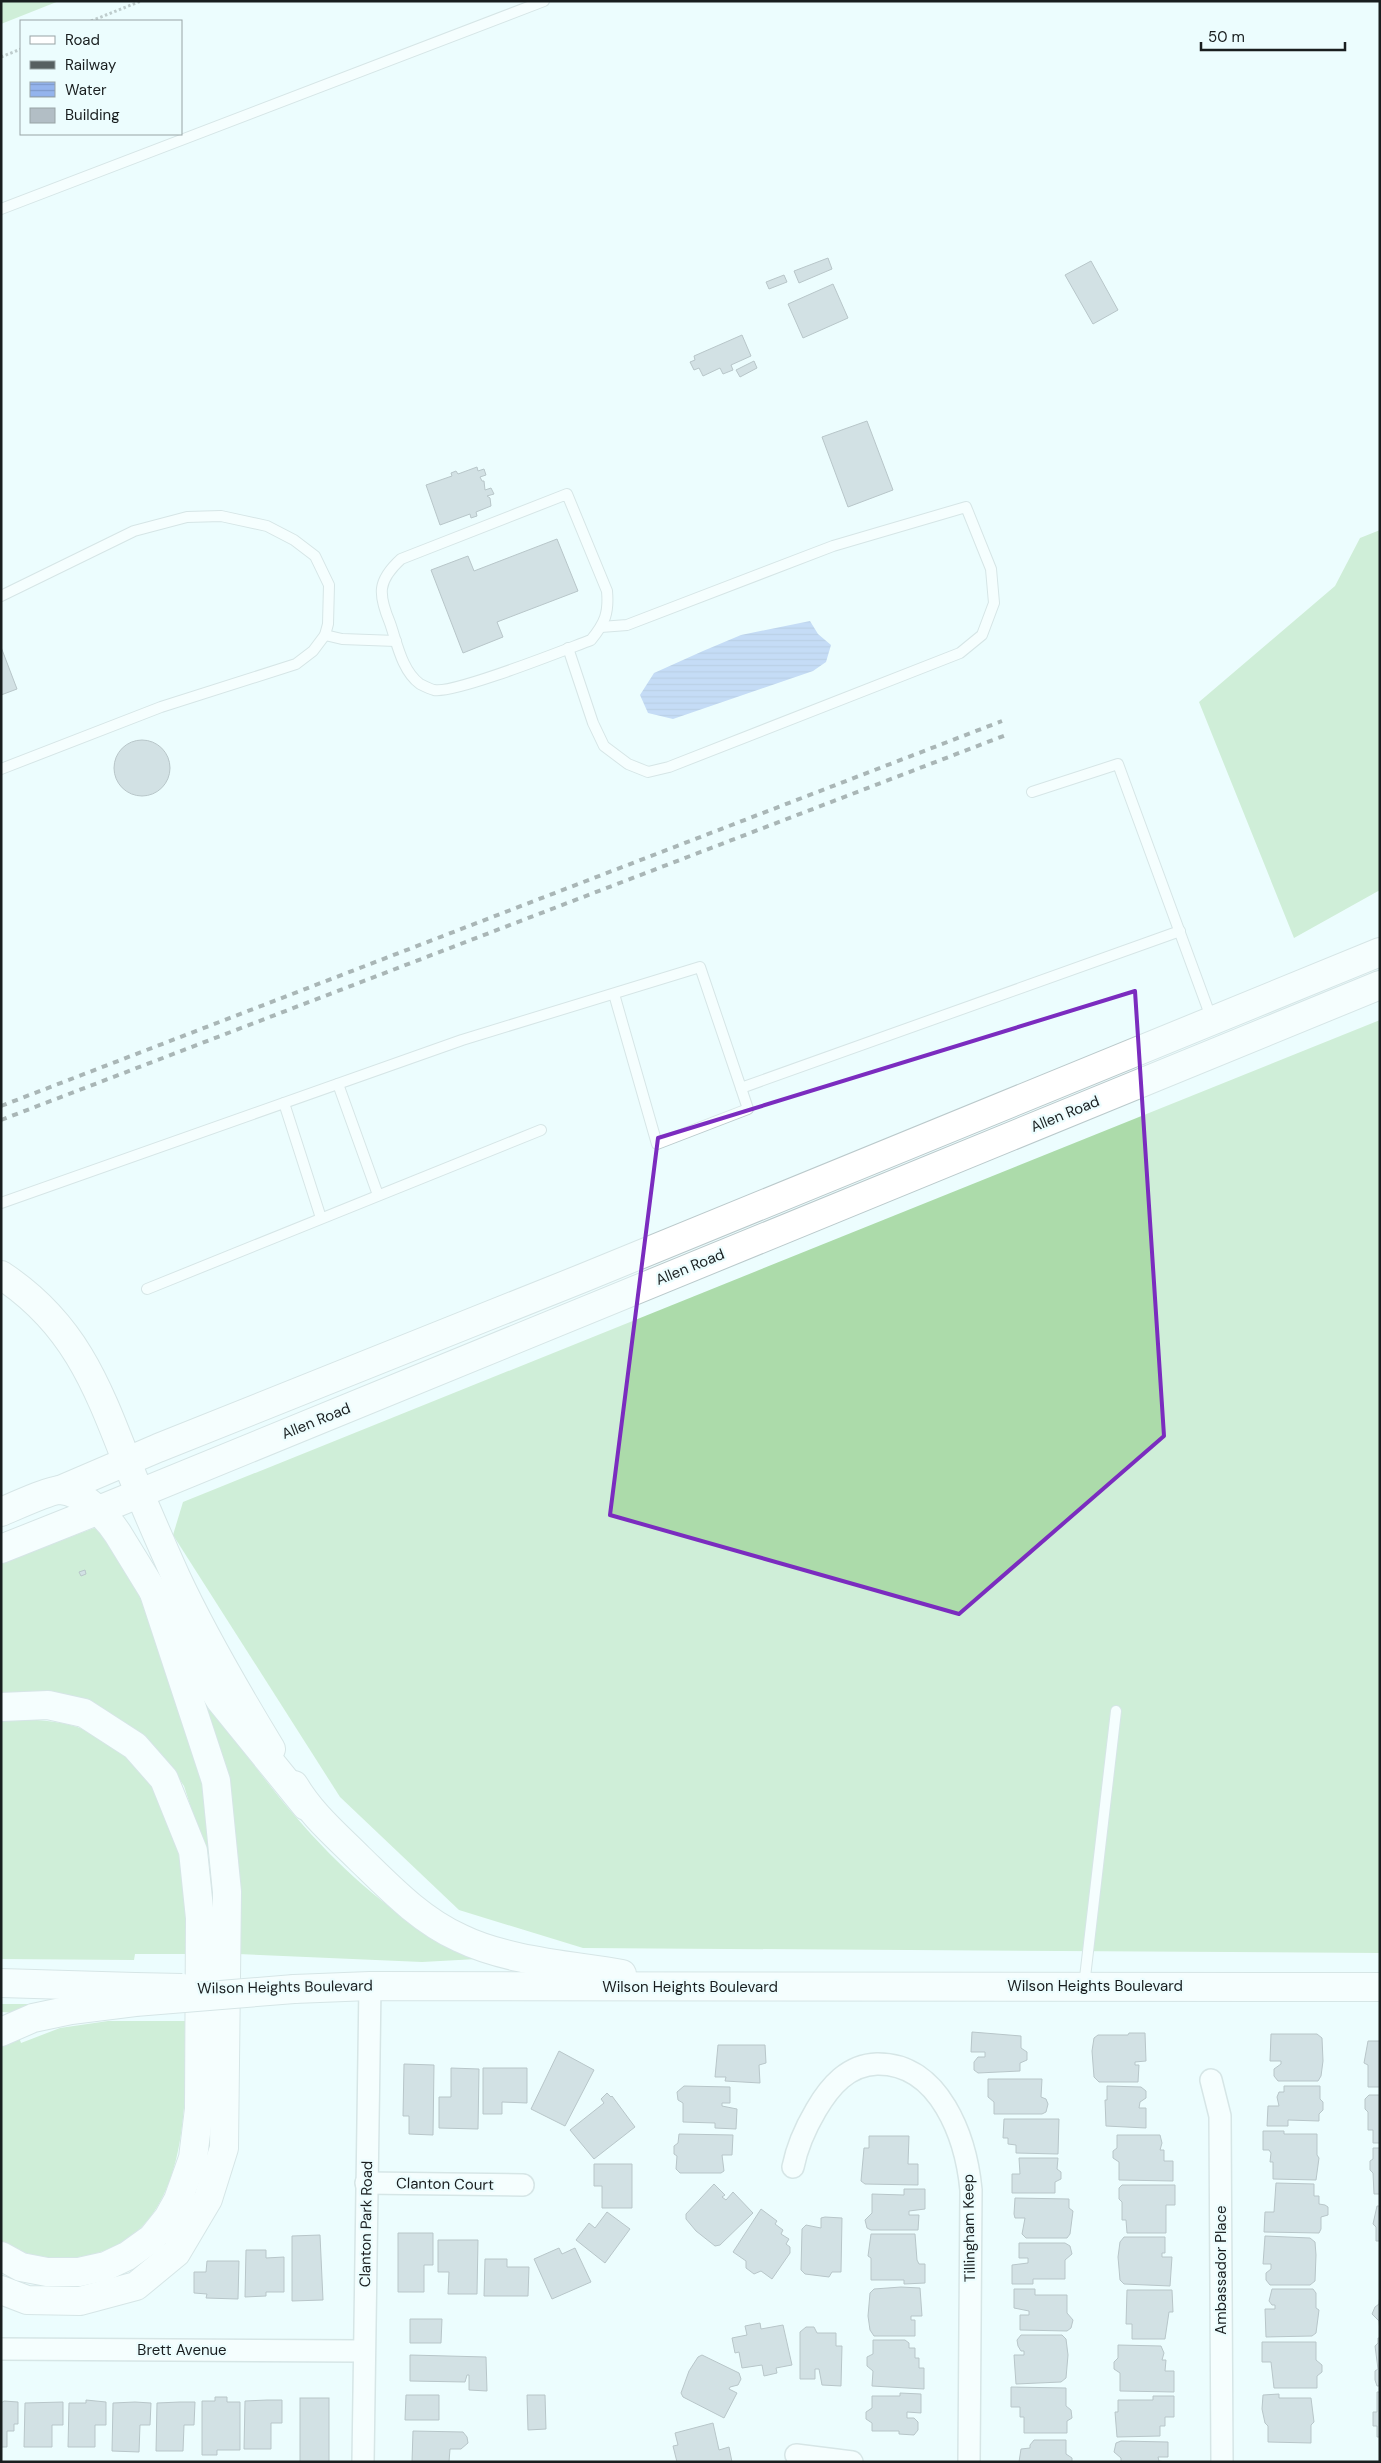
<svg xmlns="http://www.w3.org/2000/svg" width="1381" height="2463" font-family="'DM Sans',sans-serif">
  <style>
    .grass { fill: #acdbaa }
    .water { fill: url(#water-rules) }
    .building { fill: #b2bec5; stroke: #77838a }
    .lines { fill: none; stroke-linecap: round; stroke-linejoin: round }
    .lane-casing { stroke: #bac9cb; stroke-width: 12 }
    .street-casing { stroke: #bac9cb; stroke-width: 24 }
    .secondary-casing { stroke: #bac9cb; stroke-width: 30 }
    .primary-casing { stroke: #bac9cb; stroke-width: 30 }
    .highway-casing { stroke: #bac9cb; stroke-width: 30 }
    .path { stroke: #859192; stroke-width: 3; stroke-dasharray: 2.5 2.5; stroke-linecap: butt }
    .lane { stroke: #fff; stroke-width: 10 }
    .street { stroke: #fff; stroke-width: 21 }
    .secondary { stroke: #fff; stroke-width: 28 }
    .primary { stroke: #fff; stroke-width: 28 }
    .highway { stroke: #fff; stroke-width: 28 }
    .rail { stroke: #576061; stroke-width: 4; stroke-dasharray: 6 6; stroke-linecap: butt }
    .secondary-bridge-casing { stroke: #bac9cb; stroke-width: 30; stroke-linecap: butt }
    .highway-bridge-casing { stroke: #bac9cb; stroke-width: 30; stroke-linecap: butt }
    .secondary-bridge { stroke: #fff; stroke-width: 28 }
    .highway-bridge { stroke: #fff; stroke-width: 28 }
    .marked { fill: none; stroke: #7b2cbf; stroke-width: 4; stroke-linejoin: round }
    .labels { text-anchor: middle; stroke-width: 4.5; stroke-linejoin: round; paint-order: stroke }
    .street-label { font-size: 15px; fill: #191e1f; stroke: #ecfdfe }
  </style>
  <defs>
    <pattern id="water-rules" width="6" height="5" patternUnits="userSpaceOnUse" patternTransform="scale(1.25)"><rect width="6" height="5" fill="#94b4ed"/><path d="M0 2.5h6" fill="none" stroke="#7f9acb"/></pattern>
  </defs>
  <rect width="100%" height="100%" fill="#ecfdfe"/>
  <g class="grass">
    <path d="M1,1h58l-58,23z"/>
    <path d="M1380,530v360l-86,48 -95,-236 136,-116 25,-48z"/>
    <path d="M1380,1020v933l-797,-5 -124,-38 -119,-113 -167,-262 10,-33z"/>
    <path d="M94,1528l5,2 16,20 30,54 48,120 21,131 -8,-1 -22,-68 -19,-28 -38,-34 -22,-13 -104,-17v-131z"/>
    <path d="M212,1707c52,75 114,155 189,208 24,17 51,30 76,44l-55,3 -184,-8 -33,-242z"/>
    <path d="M21,1718c21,3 44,3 64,12 98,39 98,135 102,224h-52l-1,6 -133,-1v-240z"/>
    <path d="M1,2004h43l-27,9 -16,-1z"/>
    <path d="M108,2021h79c-2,84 5,215 -102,235 -28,5 -59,1 -84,-14v-195l18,-10 2,6 39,-15z"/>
  </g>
  <path class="water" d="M810,621l8,13 13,11 -5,17 -13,9 -140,48 -25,-6 -8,-18 14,-22 49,-22 38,-16z"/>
  <g class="building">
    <path d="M828,258l4,11 -33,14 -5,-12z"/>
    <path d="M1091,261l27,49 -25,14 -28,-49z"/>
    <path d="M784,275l3,7 -18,7 -3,-7z"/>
    <path d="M833,284l15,34 -45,20 -15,-34z"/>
    <path d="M742,335l9,21 -20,9 2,5 -10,4 -3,-6 -17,8 -4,-8 -5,2 -4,-8 5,-2 -1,-4z"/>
    <path d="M754,361l3,7 -17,9 -4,-7z"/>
    <path d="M867,421l26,69 -45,17 -26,-70z"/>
    <path d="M477,467l1,4 6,-2 2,6 -6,2 2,4h2l1,9 6,-2 3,6 -7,2 3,2 1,8 -15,6 1,4 -6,2 -1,-4 -30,11 -14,-40 26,-9 -1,-3 5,-2 2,3z"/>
    <path d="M557,539l21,52 -81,31 6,15 -40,16 -32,-83 37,-14 6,15z"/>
    <path d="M1,647l16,42 -16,6z"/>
    <circle cx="142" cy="768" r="28"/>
    <path d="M85,1570l1,4 -5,2 -2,-4z"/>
    <path d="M972,2032l49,4v12l6,4v8l-7,3v8l-42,2 -4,-3v-8l4,-5h7v-5h-14z"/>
    <path d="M1129,2033h16l1,28 -11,1v3h4l-1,17h-39l-5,-5 -2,-26 2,-13 4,-3h30z"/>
    <path d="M1271,2034h46l5,4 1,23 -2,15 -3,5h-40l-4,-5v-7l7,-5v-3h-11z"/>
    <path d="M1368,2041h12v46h-12v-22l-4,-2z"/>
    <path d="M718,2045h47l1,18 -7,2 1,18 -35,-2 1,-4h-11z"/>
    <path d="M559,2051l35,19 -29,56 -34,-17z"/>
    <path d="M404,2064l30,1 -1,70 -24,-1v-18h-6z"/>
    <path d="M451,2068l28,1 -1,60 -39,-1v-31h12z"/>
    <path d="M483,2068h44v35l-25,-1v12h-19z"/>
    <path d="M988,2079h54l-1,18 5,2 2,5 -2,8 -4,2h-48v-12l-6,-5z"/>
    <path d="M684,2086l46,1v16h-8v3l15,3 -1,20 -21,-1v-5l-32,-1v-19l-5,-3 -1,-8z"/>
    <path d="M1107,2086l34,1 5,4v7l-6,4 -1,6h7v20l-40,-2 -1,-26h2z"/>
    <path d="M1284,2086h36v13l3,3v8l-4,4v7l-31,-1v6h-21l1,-20h11l-2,-9 2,-5h5z"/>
    <path d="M607,2093l4,4 1,-1 23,31 -41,32 -24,-29 34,-27 -3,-4z"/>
    <path d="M1369,2095h11v48h-7v-13h-5v-18l-3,-3v-10z"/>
    <path d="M1004,2119h55l-1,35 -42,-1v-8l-8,-1v-6h-5z"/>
    <path d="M1263,2131h21v3h33v21l2,3 -3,22 -43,-1v-17h-3l1,-9 -2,-3h-6z"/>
    <path d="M679,2134l54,1 -1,20h-10l2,16 -3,2h-41l-4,-4 1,-13 -3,-2v-8l4,-3z"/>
    <path d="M1117,2135h43l2,8 -2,7h4v11h9v20l-54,-1v-18l-6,-4v-7l4,-3z"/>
    <path d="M869,2136h40l-1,28h10v21l-53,-1 -4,-3 3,-33h5z"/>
    <path d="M1373,2148h7v46h-6l-1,-21 -3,-3v-9l3,-2z"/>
    <path d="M1019,2158h39l-1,11 4,3v7l-6,3v11h-43v-19h8z"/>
    <path d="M594,2164h38v44h-30v-22h-8z"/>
    <path d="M1276,2183l38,1v12h5v8l6,1 3,2v8l-7,2v12l-2,4 -55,-1 1,-20h9z"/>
    <path d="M714,2184l11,11 -3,2 4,3 7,-8 20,21 -33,32 -5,1 -19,-15 -10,-12v-5z"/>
    <path d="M1122,2185h53v20h-9v28h-39l-1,-13h-4v-18l-3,-3v-11z"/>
    <path d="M904,2189h21v20l-16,2v4h10l-1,15h-47l-4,-2 -2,-8 7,-7v-19l32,1z"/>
    <path d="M1015,2198l54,1v9l4,3 -3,23 -3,4h-41l-4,-4 3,-16h-10l-1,-4z"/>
    <path d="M1377,2206h3v35h-4v-14l-3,-3z"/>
    <path d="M761,2209l16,12 -2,3 8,6 -2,4 8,5 -3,5 4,3v6l-18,26 -11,-8 -7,3 -8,-6v-7l-13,-9z"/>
    <path d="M607,2212l23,17 -25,34 -29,-23 13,-17 6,5z"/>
    <path d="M825,2217l17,1 -1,54h-9l-3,5 -24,-3 -4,-4 1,-41 4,-4 15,3v-10z"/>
    <path d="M398,2233h35v32h-9v27h-26z"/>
    <path d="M871,2234h44l2,26 2,4h6v19l-21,1v-4h-33v-22l-3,-2z"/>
    <path d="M320,2235l3,65 -31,1v-65z"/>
    <path d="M1265,2236l45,2 5,4 1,13 -1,26 -5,4h-40l-4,-5v-7l5,-4v-5h-8z"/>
    <path d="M1124,2237h41v16h-3v4h10l-2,29 -46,-2 -4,-4 -2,-23 2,-15z"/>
    <path d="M438,2240h40l-1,54h-29l1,-22h-11z"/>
    <path d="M1019,2243h46l5,3 2,8 -7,6v19h-32v5h-21v-19l16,-2v-5h-9z"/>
    <path d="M559,2248l3,6 13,-6 16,34 -39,17 -18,-40z"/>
    <path d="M246,2250h20v8l18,-1v35h-18v4l-21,1z"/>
    <path d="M485,2259h22v8h22l-1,29h-44z"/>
    <path d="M207,2261h32l-1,38 -32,-1 1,-4 -13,-1v-21h12z"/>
    <path d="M901,2287l19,1 2,28h-11v4h4v16h-41l-4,-6 -2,-14 2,-23 4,-4z"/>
    <path d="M1014,2289h21v6h32v18l6,7 -2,8 -4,3 -47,-1v-15h9v-4l-15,-3z"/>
    <path d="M1272,2289h41l3,4v15l3,2 -3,23 -4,3 -46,1 -1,-28h10v-4h-3l-3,-4z"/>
    <path d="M1127,2290h45l1,22h-4l-4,27h-33v-15h-6z"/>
    <path d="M1380,2293v39l-1,-11 -7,-7 3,-7 4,-3z"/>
    <path d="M410,2319h32l-1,24h-31z"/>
    <path d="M760,2323l1,6 22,-4 9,40 -16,3 1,5 -13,3 -2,-11 -20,3 -3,-16 -4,1 -3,-15 15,-3 -2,-9z"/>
    <path d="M806,2327h8l3,6h19v13h6l-1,40 -19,-1 -3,-16h-4v10h-15v-47z"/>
    <path d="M1021,2335h41l4,4 2,16 -2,23 -5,4 -45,2 -2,-29h10v-4h-3l-3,-5 -1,-6z"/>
    <path d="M1378,2338h2v48h-3l-2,-6v-9l3,-2 -3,-23 3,-3z"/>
    <path d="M873,2340h32l4,3v5h6v10h4v10h5v21l-52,-3 1,-15 -6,-5v-9l6,-3z"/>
    <path d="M1262,2342h54v18l6,5v7l-5,4v12h-43l-3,-26h-9z"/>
    <path d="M1118,2345l43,1 3,7 -2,7h4l-1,11h9v21l-54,-1v-18l-6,-4v-7l4,-4z"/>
    <path d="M410,2355l76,2 1,34 -18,-1v-15h-2l-2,7 -55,-1z"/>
    <path d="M702,2355l37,18 2,6 -3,6 -8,2 -1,2 8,4 -13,25 -41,-21 -2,-4 8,-22 9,-14z"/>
    <path d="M1011,2387l55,1v18l5,4 1,8 -5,3v12h-43v-16h-4v-10h-9z"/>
    <path d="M1377,2392h3v45h-3v-11h-4v-14h4z"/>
    <path d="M900,2393l21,1v19l-14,-1v6h7l4,4v8l-4,5 -15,-1v-3h-27v-8l-6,-4v-7l6,-4v-12h28z"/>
    <path d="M1279,2394v4h32l3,24 -3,3v18l-43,-1v-16l-3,-3 -3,-14 1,-14z"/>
    <path d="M406,2395h33v25h-34z"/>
    <path d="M527,2395h18l1,34 -18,1z"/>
    <path d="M1153,2396h21v21h-9v9h-5v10l-43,1 -2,-25h3v-12h35z"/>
    <path d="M215,2397h12v5h13v48h-23v5h-15v-54h13z"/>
    <rect x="300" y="2398" width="29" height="64"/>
    <path d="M86,2400l20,2v23h-11v22h-27l1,-44h17z"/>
    <path d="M267,2400h15v23h-11v26h-27l1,-48z"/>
    <path d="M4,2401l14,1v22h-4v7h-7v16h-6v-44z"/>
    <path d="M63,2402v23h-11v22h-28l1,-44z"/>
    <path d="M135,2402l16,1 -1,22h-10l-1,27 -27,-1 1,-48z"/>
    <path d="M180,2402h15l-1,23h-10l-1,26h-27l1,-48z"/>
    <path d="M713,2423l6,27 10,-3 3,15h-55l-4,-16 5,-1 -3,-12z"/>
    <path d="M413,2431l50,1 4,5 1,6 -7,6h-11l-1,13h-37z"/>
    <path d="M1034,2440h32v14l6,4v4h-53l2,-13 9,-1v-3z"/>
    <path d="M1121,2441l47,1v15h-10l1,4 7,1h-45v-4l-7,-6 2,-9z"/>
  </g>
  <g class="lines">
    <defs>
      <g id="lane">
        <path d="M1,209l543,-208"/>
        <path d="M567,494l40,97c2,22 -2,32 -16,49 -27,10 -136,54 -157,50 -4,-1 -10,-4 -14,-6 -18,-13 -23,-41 -30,-61 -12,-29 -13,-42 11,-64z"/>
        <path d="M1,596l133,-65 53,-14 34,-1 46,10 27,14 21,16 14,29 -1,39 -3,11 -12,16 -17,13 -135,43 -160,62"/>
        <path d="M325,635l17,4 54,2"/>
        <path d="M568,648l25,75 11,23 24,18 20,8 21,-5 291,-114 22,-18 12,-32 -3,-34 -25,-62 -133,39 -206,79 -26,2"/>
        <path d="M1032,792l86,-28 94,256"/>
        <path d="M614,994l43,150 91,-35 -7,-21"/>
        <path d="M338,1084l40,111"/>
        <path d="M284,1103l37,115"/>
        <path d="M1,1203l461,-163 238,-73 41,121 439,-157"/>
        <path d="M147,1289l394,-159"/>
        <path d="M1084,1986l32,-275"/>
      </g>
      <g id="street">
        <path d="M1211,2080l9,36 2,346"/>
        <path d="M793,2167c4,-20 13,-40 23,-57 14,-24 32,-45 61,-46 63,-1 89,74 94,126l-2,272"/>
        <path d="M366,2183l157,2"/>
        <path d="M1,2349l362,2"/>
        <path d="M796,2455l56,7"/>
        <path d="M363,2462l7,-476"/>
      </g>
      <g id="secondary">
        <path d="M1,1275c73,48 96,110 126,187 15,39 32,77 49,115 28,60 61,116 95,172"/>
        <path d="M294,1785c17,29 42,50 65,73 31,30 61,62 101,80 47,23 110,27 162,36"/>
        <path d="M1,1983l134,4"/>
        <path d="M294,1989l76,-3 1010,1"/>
      </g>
      <g id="primary">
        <path d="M60,1490l98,-42 425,-170 797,-326"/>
        <path d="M99,1510l1281,-525"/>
      </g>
      <g id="highway">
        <path d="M1,1512c12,-5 49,-22 59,-22 22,1 47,27 58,44l102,166 86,106"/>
        <path d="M1,1549l98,-39"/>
        <path d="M1,1707l47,-2 36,8 51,33 29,33 29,72 7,67 -1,191 -6,49 -15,42 -10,18 -16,20 -25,18 -21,10 -27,6h-32l-26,-5 -20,-11"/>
        <path d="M1,2032l32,-14 38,-8 64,-8"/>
        <path d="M1,2290l26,10 53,1 56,-15 40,-33 32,-54 16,-51 3,-256 -11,-111 -63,-191"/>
      </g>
    </defs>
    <use href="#lane" class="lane-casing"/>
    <use href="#street" class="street-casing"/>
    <use href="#secondary" class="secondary-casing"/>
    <use href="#primary" class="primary-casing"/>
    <use href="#highway" class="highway-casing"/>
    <g class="path">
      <path d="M91,21l50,-20"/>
      <path d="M1,57l20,-8"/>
    </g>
    <use href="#lane" class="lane"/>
    <use href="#street" class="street"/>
    <use href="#secondary" class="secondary"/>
    <use href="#primary" class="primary"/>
    <use href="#highway" class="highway"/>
    <g class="rail">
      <path d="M1,1106l1001,-385"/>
      <path d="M1,1120l1005,-385"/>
    </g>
    <defs>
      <path id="secondary-bridge" d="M135,1987l47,1"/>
      <path id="highway-bridge" d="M135,2002l159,-13"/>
    </defs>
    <use href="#secondary-bridge" class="secondary-bridge-casing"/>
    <use href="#highway-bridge" class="highway-bridge-casing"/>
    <use href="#secondary-bridge" class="secondary-bridge"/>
    <use href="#highway-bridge" class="highway-bridge"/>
  </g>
  <path d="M0 0H1381V2463H0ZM1135,991l29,445 -205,178 -349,-99 48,-377z" fill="#ecfdfe" fill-opacity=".55" fill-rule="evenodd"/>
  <path class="marked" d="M1135,991l29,445 -205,178 -349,-99 48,-377z"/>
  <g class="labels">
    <g class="street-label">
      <text transform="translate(1065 1114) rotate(-22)" y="5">Allen Road</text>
      <text transform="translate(690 1267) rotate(-22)" y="5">Allen Road</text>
      <text transform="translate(316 1421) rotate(-22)" y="5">Allen Road</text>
      <text x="1095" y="1991">Wilson Heights Boulevard</text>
      <text transform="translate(285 1987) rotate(-1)" y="5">Wilson Heights Boulevard</text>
      <text x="690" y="1992">Wilson Heights Boulevard</text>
      <text transform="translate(445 2184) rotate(1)" y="5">Clanton Court</text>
      <text transform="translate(366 2224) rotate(-89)" y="5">Clanton Park Road</text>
      <text transform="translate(969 2228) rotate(-91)" y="5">Tillingham Keep</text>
      <text transform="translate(1221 2270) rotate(-90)" y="5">Ambassador Place</text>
      <text x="182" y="2355">Brett Avenue</text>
    </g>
  </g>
  <rect width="1381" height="2463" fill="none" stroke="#191e1f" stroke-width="5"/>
  <rect x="20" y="20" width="162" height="115" fill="#ecfdfe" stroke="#98a4a5"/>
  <rect x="30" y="36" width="25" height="8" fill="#ffffff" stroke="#98a4a5"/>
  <text x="65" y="45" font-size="15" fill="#191e1f">Road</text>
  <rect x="30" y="61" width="25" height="8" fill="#576061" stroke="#98a4a5"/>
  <text x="65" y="70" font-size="15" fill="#191e1f">Railway</text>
  <rect x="30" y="82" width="25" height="15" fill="url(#water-rules)" stroke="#98a4a5"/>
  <text x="65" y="95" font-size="15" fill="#191e1f">Water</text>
  <rect x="30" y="108" width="25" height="15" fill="#b2bec5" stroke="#98a4a5"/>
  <text x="65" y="120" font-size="15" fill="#191e1f">Building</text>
  <path d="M1201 42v8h144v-8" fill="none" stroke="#191e1f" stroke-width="2.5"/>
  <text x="1208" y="42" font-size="15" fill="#191e1f" stroke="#ecfdfe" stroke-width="4" paint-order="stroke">50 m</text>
</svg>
